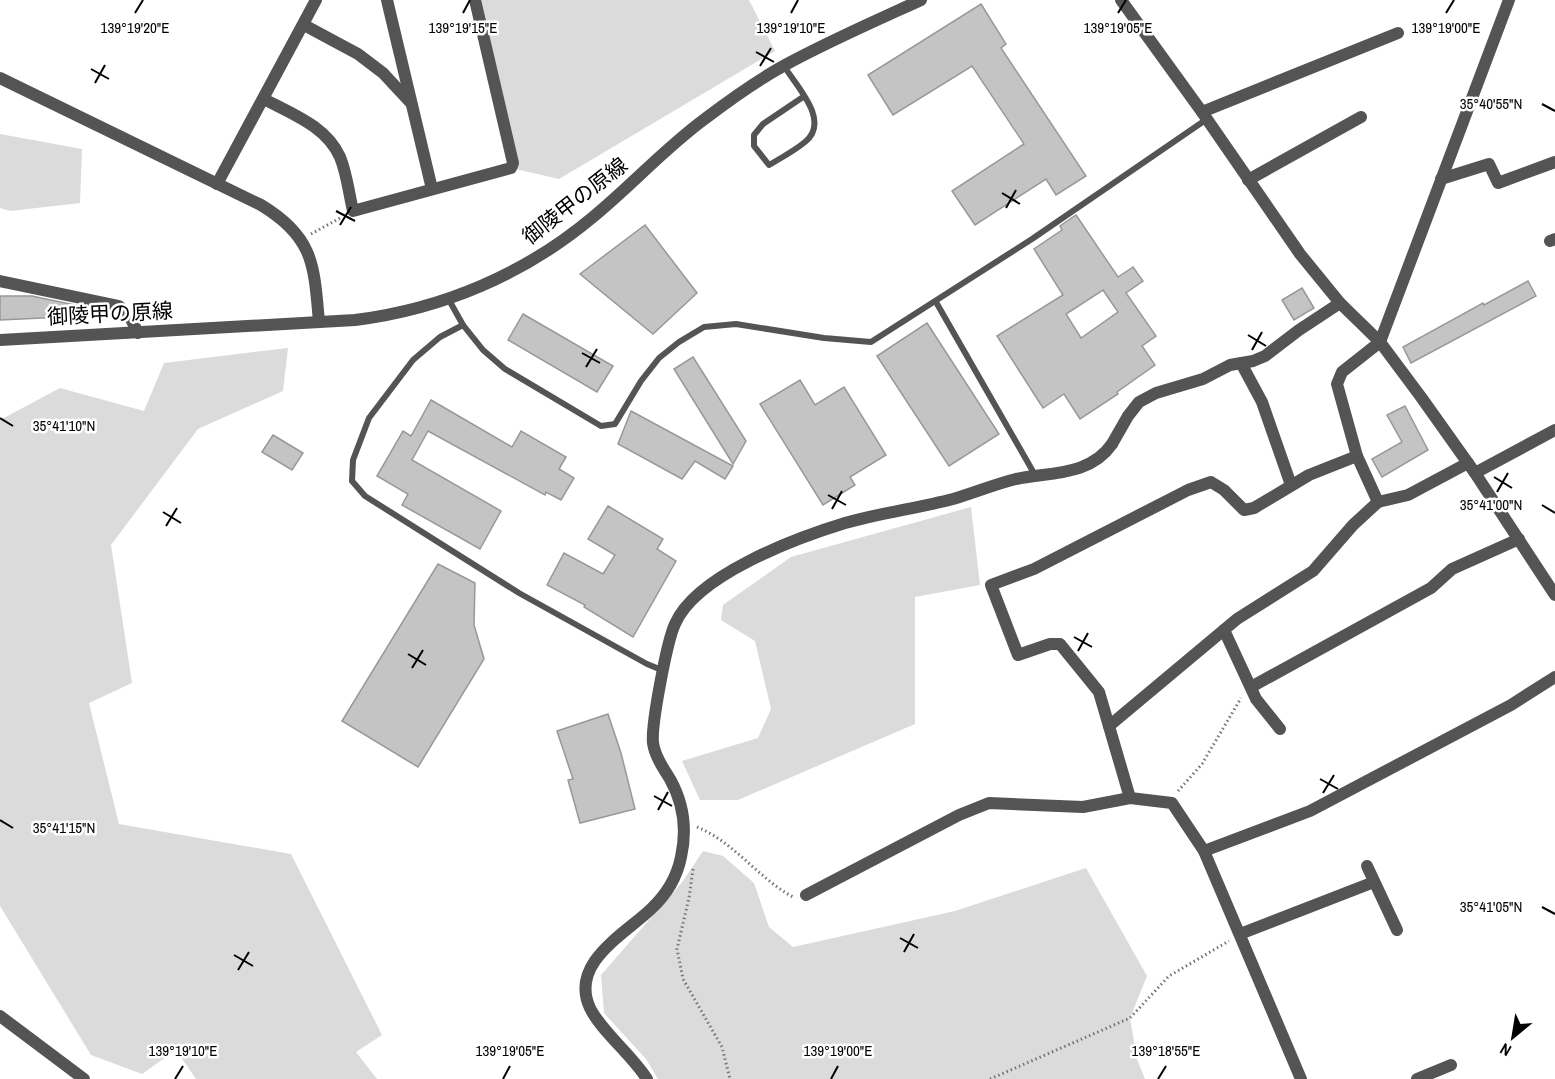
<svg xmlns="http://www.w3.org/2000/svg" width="1555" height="1079" font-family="'Archivo Narrow','Noto Sans JP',sans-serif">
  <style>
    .green { fill: #dbdbdb }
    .building { fill: #c4c4c4; stroke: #989898; stroke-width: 1.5; fill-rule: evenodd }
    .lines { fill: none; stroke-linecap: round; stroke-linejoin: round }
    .path { stroke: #767676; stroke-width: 3; stroke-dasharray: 1.5 3; stroke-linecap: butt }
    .service { stroke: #545454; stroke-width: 6 }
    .minor { stroke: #545454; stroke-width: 12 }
    .tertiary { stroke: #545454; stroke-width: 12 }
    .ticks { fill: none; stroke: #000; stroke-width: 2 }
    .labels { text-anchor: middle; stroke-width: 5; stroke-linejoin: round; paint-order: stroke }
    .street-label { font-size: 21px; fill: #000; stroke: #fff }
    .ticks-label { font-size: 15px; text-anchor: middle; fill: #000; stroke: #fff; stroke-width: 5; stroke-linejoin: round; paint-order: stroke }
  </style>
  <rect width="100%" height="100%" fill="#fff"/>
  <g class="green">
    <path d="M473,0h276l26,51 -216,128 -48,-11z"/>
    <path d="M0,134l82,15 -2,54 -70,8 -10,-3z"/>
    <path d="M288,348l-5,43 -85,38 -87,116 21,138 -43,20 30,121 172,30 91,181 -26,17 21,27h-181l-20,-29 -34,24 -51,-19 -91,-149v-486l60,-32 84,23 20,-48z"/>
    <path d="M971,507l9,78 -65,12v127l-177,76h-38l-18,-39 76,-23 13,-29 -16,-68 -34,-21 2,-15 68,-48z"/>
    <path d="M703,851l20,5 31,27 15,44 24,20 162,-36 131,-43 61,108 -17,42 7,41 8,20h-487l-12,-20 -42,-46 -3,-38 82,-94z"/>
  </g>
  <g class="building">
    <path d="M981,4l25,40 -5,4 85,128 -30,19 -10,-16 -71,46 -23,-34 72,-47 -52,-78 -79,49 -25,-40z"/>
    <path d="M1076,215l42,62 15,-10 10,14 -17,12 30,43 -14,10 13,19 -38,27 1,2 -38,25 -16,-25 -21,14 -46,-72 66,-41 -29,-46 28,-19 -2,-4zM1103,290l15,22 -37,26 -15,-24z"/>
    <path d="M645,225l52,68 -44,41 -73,-60z"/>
    <path d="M1528,281l8,15 -125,67 -8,-16 80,-44 1,2z"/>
    <path d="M1302,288l12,20 -20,12 -12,-20z"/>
    <path d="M0,296h32l57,12 17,7 -106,5z"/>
    <path d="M523,314l90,52 -16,26 -89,-52z"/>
    <path d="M927,323l72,111 -50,32 -72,-110z"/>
    <path d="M693,357l53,84 -13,23 -59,-95z"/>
    <path d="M800,380l15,25 29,-18 42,68 -36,22 5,8 -32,20 -63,-101z"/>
    <path d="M431,400l81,47 9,-16 45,26 -7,12 15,9 -13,22 -15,-8 -1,3 -117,-64 -16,29 89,51 -21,38 -78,-44 6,-11 -31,-18 26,-45 8,5z"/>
    <path d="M1405,406l23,44 -46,27 -10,-18 30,-17 -15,-27z"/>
    <path d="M631,411l102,55 -8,13 -30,-18 -13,18 -64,-35z"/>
    <path d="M273,435l30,18 -11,17 -30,-18z"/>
    <path d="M608,506l55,33 -6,10 19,12 -43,76 -49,-30 1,-2 -38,-20 17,-32 39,21 12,-19 -27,-16z"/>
    <path d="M438,564l37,19 -1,42 10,34 -66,108 -76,-46z"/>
    <path d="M608,714l13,39 14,56 -55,14 -12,-43 5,-1 -16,-48z"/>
  </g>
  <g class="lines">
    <g class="path">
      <path d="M311,234l31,-17"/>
      <path d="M1178,791l24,-27 39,-66"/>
      <path d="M697,827c37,15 61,51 96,70"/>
      <path d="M693,869l-4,29 -12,51 6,30 39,68 8,32"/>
      <path d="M990,1079l140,-61 39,-42 60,-35"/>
    </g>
    <g class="service">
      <path d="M784,66c13,21 47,55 21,76 -11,9 -24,16 -36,23l-15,-19v-11l9,-11 40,-27"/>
      <path d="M449,300l14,25 20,25 22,19 96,57 14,-2 26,-43 18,-23 20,-16 25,-15 32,-3 88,14 47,4 161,-103 175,-120"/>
      <path d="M936,302l99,173"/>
      <path d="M463,325l-23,12 -27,23 -44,58 -16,42 -1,21 13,15 154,97 128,71 17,7"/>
    </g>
    <g class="minor">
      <path d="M387,0l45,189"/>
      <path d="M1121,0l81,112 98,142 40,49 40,39 41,55 54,76 80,122"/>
      <path d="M304,25l54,29 25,19 27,29"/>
      <path d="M264,99c28,15 62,27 76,58 7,17 9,37 13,54l158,-43 2,-5 -38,-163"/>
      <path d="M1202,112l196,-79"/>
      <path d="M1441,179l48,-15 9,19 57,-21"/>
      <path d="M1248,180l113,-63"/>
      <path d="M217,184l99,-184"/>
      <path d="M1550,241l5,-2"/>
      <path d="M0,281l119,25 12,13 7,14"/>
      <path d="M1241,363l21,39 29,83"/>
      <path d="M1468,463l-60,32 -30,7 -21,-46 -20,-72 5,-12 38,-30 129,-342"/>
      <path d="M1475,473l80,-43"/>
      <path d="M1224,630l32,69 24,30"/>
      <path d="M1251,687l180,-99 21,-19 67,-30"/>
      <path d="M1109,726l128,-107 76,-48 40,-46 25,-23"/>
      <path d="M1204,851l106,-40 201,-106 44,-28"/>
      <path d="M1367,866l30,64"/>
      <path d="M806,895l153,-80 30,-12 94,4 47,-9"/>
      <path d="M1240,934l134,-52"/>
      <path d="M0,1016l84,63"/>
      <path d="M647,1079c-15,-24 -46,-48 -57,-71 -21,-45 35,-74 61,-99 15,-14 26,-32 30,-52 6,-27 3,-53 -11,-78 -7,-11 -15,-23 -17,-36 -2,-18 14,-102 22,-119 21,-49 121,-86 170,-101 35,-10 73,-15 108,-24 21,-6 42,-15 63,-20 34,-7 74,-3 96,-35"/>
      <path d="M1301,1079l-97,-228 -32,-48 -42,-5 -31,-106 -39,-48h-10l-32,11 -27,-70 43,-16 154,-79 23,-8 13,8 20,20 10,-2 55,-33 48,-19"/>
      <path d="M1417,1079l34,-14"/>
    </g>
    <g class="tertiary">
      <path d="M0,78l261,127c53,32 53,60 58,117"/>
      <path d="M0,340l355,-20c88,-11 170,-46 238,-103 39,-32 73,-70 113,-99 25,-19 52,-38 79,-53 44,-24 90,-44 136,-65"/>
      <path d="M1112,444l16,-28 11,-14 17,-9 47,-14 27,-14 23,-4 12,-5 34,-26 41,-27"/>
    </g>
  </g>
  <path class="ticks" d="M135,13l8,-13M463,13l7,-13M791,13l7,-13M1118,13l8,-13M1446,13l8,-13M756,52l18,10M760,66l11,-18M91,69l18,10M95,83l10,-18M1542,104l13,7M1002,193l18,11M1006,208l10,-18M336,211l19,10M340,225l11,-18M1248,335l18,11M1252,350l10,-18M582,353l18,10M586,367l11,-18M0,418l13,8M1494,477l18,11M1497,492l11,-19M828,495l18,10M1542,505l13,8M832,509l10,-18M163,512l18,11M166,526l11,-18M1074,637l18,10M1078,651l10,-18M408,654l18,11M412,668l11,-18M1320,779l18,10M1323,793l11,-18M654,796l18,10M658,810l10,-18M0,820l13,8M1542,907l13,7M900,938l18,10M904,952l10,-18M234,955l19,11M238,970l11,-18M175,1079l8,-13M503,1079l7,-13M831,1079l7,-13M1158,1079l8,-13"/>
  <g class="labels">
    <g class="street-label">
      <text transform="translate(575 201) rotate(-38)" y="7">御陵甲の原線</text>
      <text transform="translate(110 314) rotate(-3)" y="7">御陵甲の原線</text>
    </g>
  </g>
  <g class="ticks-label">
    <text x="135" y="33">139°19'20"E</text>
    <text x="463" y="33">139°19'15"E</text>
    <text x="791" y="33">139°19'10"E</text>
    <text x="1118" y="33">139°19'05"E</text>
    <text x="1446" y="33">139°19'00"E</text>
    <text x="1491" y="109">35°40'55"N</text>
    <text x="64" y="431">35°41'10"N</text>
    <text x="1491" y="510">35°41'00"N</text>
    <text x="64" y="833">35°41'15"N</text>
    <text x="1491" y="912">35°41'05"N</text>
    <text x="183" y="1056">139°19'10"E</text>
    <text x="510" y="1056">139°19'05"E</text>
    <text x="838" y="1056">139°19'00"E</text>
    <text x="1166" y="1056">139°18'55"E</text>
  </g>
  <g transform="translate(1513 1037) rotate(210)" stroke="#ffffff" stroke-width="4.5" paint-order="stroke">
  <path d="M0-4.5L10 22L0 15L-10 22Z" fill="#000000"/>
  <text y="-9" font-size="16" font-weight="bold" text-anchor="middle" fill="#000000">N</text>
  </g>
</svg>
